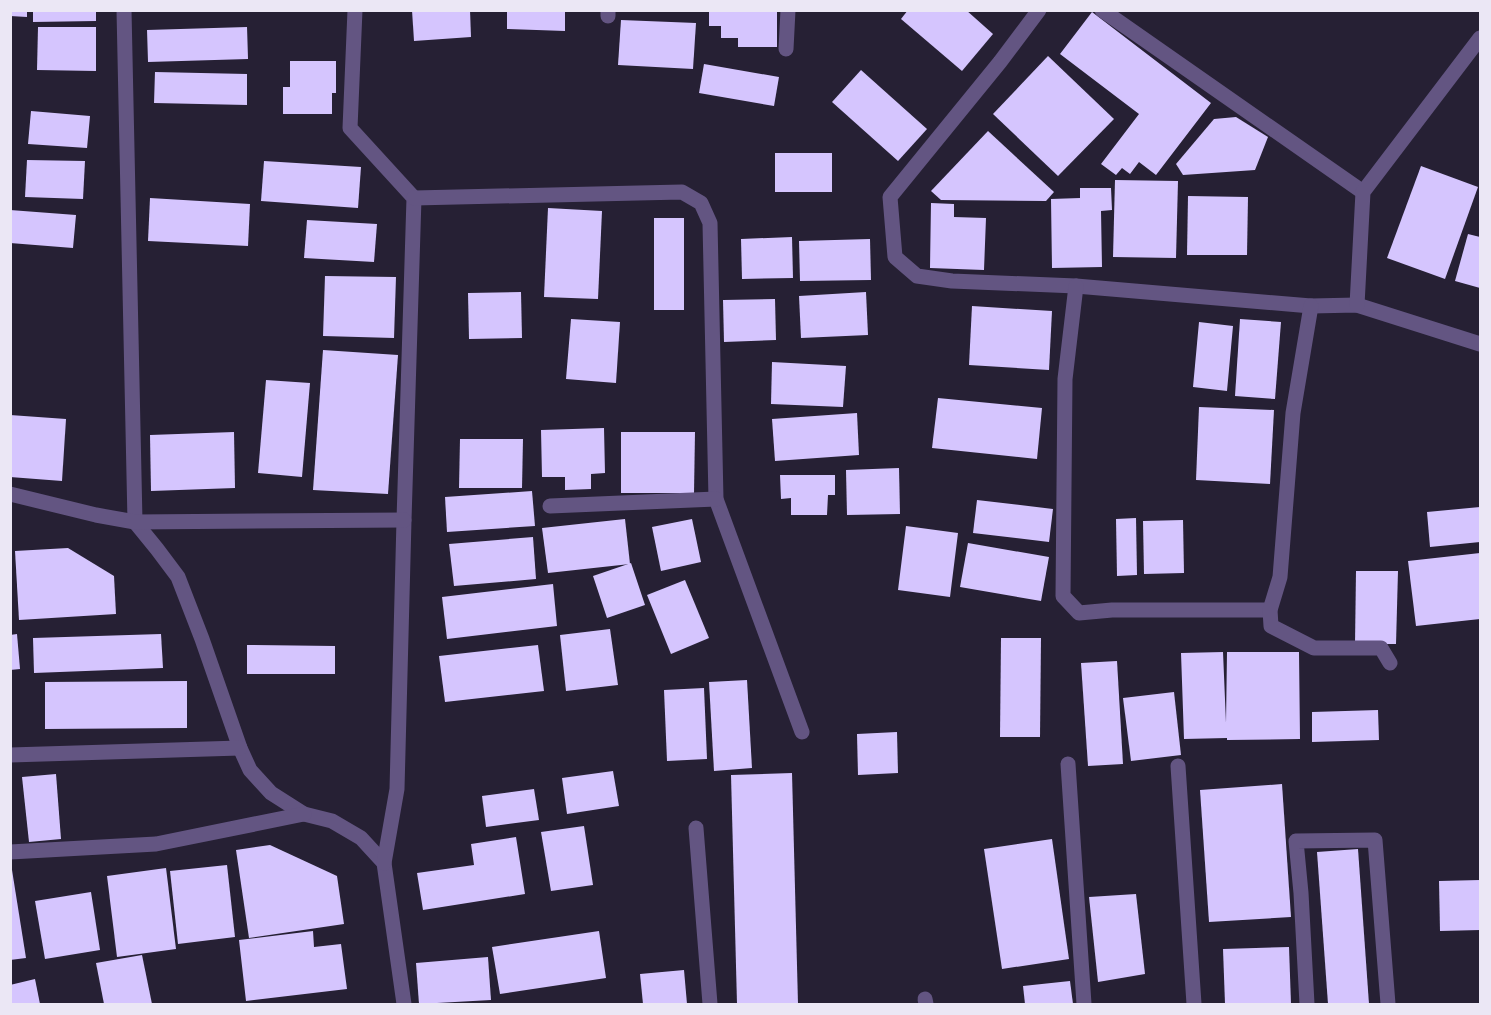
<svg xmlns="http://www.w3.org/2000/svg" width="1491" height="1015" font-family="Montserrat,sans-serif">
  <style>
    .building { fill: #d5c5fe }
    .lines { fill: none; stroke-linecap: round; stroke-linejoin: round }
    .minor { stroke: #635582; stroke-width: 15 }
  </style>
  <rect width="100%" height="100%" fill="#262034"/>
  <g class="building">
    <path d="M10,10h17v7l-17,-1z"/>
    <path d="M33,10h63v11l-63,1z"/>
    <path d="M412,10h58l1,27 -57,4z"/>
    <path d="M507,10h58v21l-58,-2z"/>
    <path d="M709,10h68v37h-39v-9h-17v-12h-12z"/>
    <path d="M908,10h58l27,24 -31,37 -61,-52z"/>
    <path d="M1092,12l119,91 -55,72 -17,-13 -9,12 -8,-6 -6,7 -15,-11 38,-50 -79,-60z"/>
    <path d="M621,20l75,3 -3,46 -75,-4z"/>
    <path d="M38,27h58v44l-59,-1z"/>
    <path d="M247,27l1,32 -100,3 -1,-32z"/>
    <path d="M1048,56l66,63 -56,57 -65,-62z"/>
    <path d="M290,61h46v32h-4v21h-49v-27h7z"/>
    <path d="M704,64l75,13 -5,29 -75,-13z"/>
    <path d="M861,70l66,59 -29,32 -66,-59z"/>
    <path d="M155,72l92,2v31l-93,-2z"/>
    <path d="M31,111l59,5 -3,32 -59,-4z"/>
    <path d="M1236,117l32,20 -13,33 -72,5 -7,-11 38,-45z"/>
    <path d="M988,131l66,61 -8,9 -105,-1 -10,-9z"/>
    <rect x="775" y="153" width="57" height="39"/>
    <path d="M27,160l58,1 -2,38 -58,-2z"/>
    <path d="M264,161l97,6 -3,41 -97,-7z"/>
    <path d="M1421,166l57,21 -33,92 -58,-21z"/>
    <path d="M1115,180l63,1 -2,77 -63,-1z"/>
    <path d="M1080,188h31l1,22 -11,1 1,56 -50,1 -1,-69 29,-1z"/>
    <path d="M1188,196l60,1 -1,58h-60z"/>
    <path d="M150,198l100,6 -2,42 -100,-5z"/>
    <path d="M931,203l23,1v13l32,1 -2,52 -54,-2z"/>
    <path d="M548,208l54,3 -4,88 -54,-2z"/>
    <path d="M10,210l66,5 -3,33 -63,-5z"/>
    <rect x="654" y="218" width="30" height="92"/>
    <path d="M307,220l70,4 -3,38 -70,-4z"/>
    <path d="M1468,234l12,3v51l-25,-7z"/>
    <path d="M792,237l1,41 -51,1 -1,-40z"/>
    <path d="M870,239l1,41 -71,1 -1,-40z"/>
    <path d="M325,276l71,1 -2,61 -71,-2z"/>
    <path d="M521,292l1,46 -53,1 -1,-46z"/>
    <path d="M866,292l2,43 -67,3 -2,-42z"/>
    <path d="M775,299l1,41 -52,2 -1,-42z"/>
    <path d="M972,306l80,5 -3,59 -80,-5z"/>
    <path d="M571,319l49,3 -4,61 -50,-4z"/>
    <path d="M1240,319l41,3 -6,77 -40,-3z"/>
    <path d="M1199,322l34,4 -6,65 -34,-4z"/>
    <path d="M323,350l75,5 -10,139 -75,-4z"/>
    <path d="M772,362l74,4 -3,41 -72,-3z"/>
    <path d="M266,380l44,3 -8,94 -44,-4z"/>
    <path d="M938,398l104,10 -5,51 -105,-11z"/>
    <path d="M1199,407l75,3 -4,74 -74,-4z"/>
    <path d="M857,413l2,42 -84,6 -3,-42z"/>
    <path d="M10,415l56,4 -4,62 -52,-4z"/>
    <path d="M604,428l1,45 -14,1v15l-26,1v-13h-23l-1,-47z"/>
    <path d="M234,432l1,56 -84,3 -1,-56z"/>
    <path d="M621,432h74l-1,61h-73z"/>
    <path d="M460,439h63l-1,49h-63z"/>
    <path d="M899,468l1,46 -53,1 -1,-45z"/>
    <path d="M780,475h55v20h-7l-1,20h-36v-17l-10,1z"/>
    <path d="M532,491l3,35 -88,6 -2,-35z"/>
    <path d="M977,500l76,9 -4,33 -76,-9z"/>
    <path d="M1480,507v35l-50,5 -3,-35z"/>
    <path d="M1136,518l1,57 -20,1 -1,-57z"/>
    <path d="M625,519l5,45 -82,9 -6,-45z"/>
    <path d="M692,519l9,43 -40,9 -9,-44z"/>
    <path d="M1183,520l1,53 -40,1 -1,-53z"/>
    <path d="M906,526l52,7 -8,64 -52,-7z"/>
    <path d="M533,537l3,42 -82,7 -5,-42z"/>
    <path d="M968,543l81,14 -8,44 -81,-14z"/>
    <path d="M68,548l46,28 2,38 -97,6 -4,-69z"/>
    <path d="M1480,553v66l-64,7 -8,-65z"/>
    <path d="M631,563l14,42 -38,13 -14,-42z"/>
    <path d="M1356,571h42l-2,73h-41z"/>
    <path d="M685,580l24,58 -38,16 -24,-59z"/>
    <path d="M553,584l4,42 -110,13 -5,-42z"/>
    <path d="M610,629l8,56 -52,6 -6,-56z"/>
    <path d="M17,634l3,35 -10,1v-35z"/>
    <path d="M161,634l2,34 -129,5 -1,-35z"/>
    <path d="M1001,638h40l-1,99h-40z"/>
    <path d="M247,645l88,1v28h-88z"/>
    <path d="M538,645l6,46 -99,11 -6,-46z"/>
    <path d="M1223,652l3,71 1,-71h72l1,87 -73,1v-2l-43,1 -3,-86z"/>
    <path d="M1117,661l6,103 -35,2 -7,-103z"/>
    <path d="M747,680l5,88 -38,3 -5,-89z"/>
    <path d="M187,681v47l-142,1v-47z"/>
    <path d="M704,688l3,71 -40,2 -3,-71z"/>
    <path d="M1174,692l7,63 -50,6 -8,-63z"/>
    <path d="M1378,710l1,30 -67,2v-30z"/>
    <path d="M897,732l1,41 -40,2 -1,-41z"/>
    <path d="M613,771l6,35 -52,8 -5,-36z"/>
    <path d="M792,773l6,231h-61l-6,-229z"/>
    <path d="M56,774l5,65 -32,3 -7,-65z"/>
    <path d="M1282,784l9,133 -82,5 -9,-132z"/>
    <path d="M534,789l5,31 -53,7 -4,-31z"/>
    <path d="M584,826l9,59 -42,6 -10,-59z"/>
    <path d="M516,837l9,57 -102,16 -6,-37 57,-8 -3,-21z"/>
    <path d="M1052,839l17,120 -67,10 -18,-120z"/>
    <path d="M270,845l67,31 7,48 -95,14 -13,-88z"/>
    <path d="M1358,849l11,155h-41l-11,-152z"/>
    <path d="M227,865l8,72 -57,7 -8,-73z"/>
    <path d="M166,868l10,81 -59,8 -10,-81z"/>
    <path d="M10,870h2l14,88 -16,2z"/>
    <path d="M1480,880v50l-40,1 -1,-50z"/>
    <path d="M91,892l9,58 -55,9 -10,-58z"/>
    <path d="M1136,894l9,80 -47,8 -9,-85z"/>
    <path d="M313,931l1,16 27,-3 6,45 -101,12 -7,-61z"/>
    <path d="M599,931l7,47 -106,16 -8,-47z"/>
    <path d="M1289,947l2,57h-66l-2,-55z"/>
    <path d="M142,955l10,49h-48l-8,-41z"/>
    <path d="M488,957l3,43 -72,4 -3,-41z"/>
    <path d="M684,970l3,34h-44l-3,-30z"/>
    <path d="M35,979l5,25h-30v-19z"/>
    <path d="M1070,981l3,23h-48l-2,-18z"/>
  </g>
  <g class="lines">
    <g class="minor">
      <path d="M124,10l11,512 22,27 21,28 24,62 38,109 10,22 21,23 33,21 28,7 29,17 23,25 20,141"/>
      <path d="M355,10l-5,118 64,70 -10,322 -7,269 -13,74"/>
      <path d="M608,10v6"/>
      <path d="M1039,10l-39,52 -110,135 5,60 22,19 35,5 124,5 235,20 46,-1 123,39"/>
      <path d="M1102,10l261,182"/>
      <path d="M786,49l2,-39"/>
      <path d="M414,198l268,-6 19,11 9,20 6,276 86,233"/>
      <path d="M1076,286l-11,93 -2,217 16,17 33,-3h158"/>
      <path d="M1357,305l6,-113 117,-154"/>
      <path d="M1311,306l-18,107 -13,164 -10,33 1,16 43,22h67l9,15"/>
      <path d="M10,494l86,21 39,7 269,-2"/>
      <path d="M550,506l166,-7"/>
      <path d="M10,755l230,-7"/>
      <path d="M1068,764l16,240"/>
      <path d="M1178,766l16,238"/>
      <path d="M696,828l14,176"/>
      <path d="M10,852l146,-8 148,-30"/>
      <path d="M925,999l1,5"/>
      <path d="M1307,1004l-6,-111 -5,-52 79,-1 13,164"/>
    </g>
  </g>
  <rect width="1491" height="1015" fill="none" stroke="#ebe7f5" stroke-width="24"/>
</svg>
